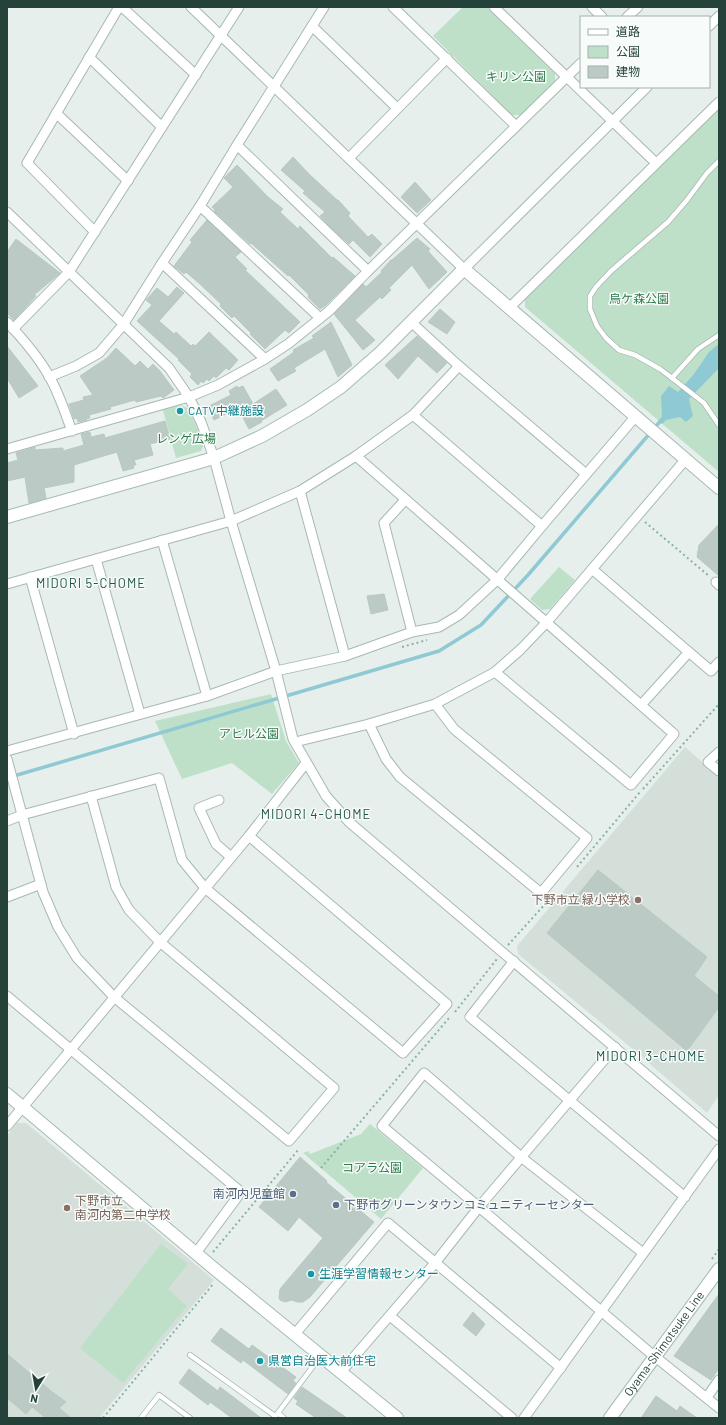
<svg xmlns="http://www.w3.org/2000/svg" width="726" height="1425" font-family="Barlow,'Noto Sans JP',sans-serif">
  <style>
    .built { fill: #d4dfda }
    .green { fill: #bfe0c8 }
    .water { fill: #8ec9d4 }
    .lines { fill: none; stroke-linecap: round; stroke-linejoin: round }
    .stream { stroke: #8ec9d4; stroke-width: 3.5 }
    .building { fill: #bbcac4; stroke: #b8c9c2 }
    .lane-casing { stroke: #a8b8b2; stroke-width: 6 }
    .street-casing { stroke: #a8b8b2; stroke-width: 11 }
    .secondary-casing { stroke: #a4bbb3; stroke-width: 14 }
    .path { stroke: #86b3a5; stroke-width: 2; stroke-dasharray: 2 3; stroke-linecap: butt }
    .lane { stroke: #fff; stroke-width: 4.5 }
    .street { stroke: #fff; stroke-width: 9 }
    .secondary { stroke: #fff; stroke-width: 12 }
    .culture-dot { fill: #0f9aa8; stroke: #f7fbf9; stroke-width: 1.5 }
    .education-dot { fill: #8d6e63; stroke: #f7fbf9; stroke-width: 1.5 }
    .service-dot { fill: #5c6f8a; stroke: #f7fbf9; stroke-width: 1.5 }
    .labels { text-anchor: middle; stroke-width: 3; stroke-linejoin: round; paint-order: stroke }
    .park-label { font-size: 12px; fill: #2d7a4b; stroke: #f7fbf9 }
    .culture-label { font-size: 12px; fill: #0d838f; stroke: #f7fbf9; text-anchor: start }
    .education-label { font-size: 12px; fill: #785e54; stroke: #f7fbf9; text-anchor: end }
    .service-label { font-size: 12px; fill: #4e5e75; stroke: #f7fbf9; text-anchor: end }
    .street-label { font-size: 12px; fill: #24423a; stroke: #f7fbf9 }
    .neighbourhood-label { font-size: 13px; letter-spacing: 1px; fill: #1f5548; stroke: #f7fbf9 }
  </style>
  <rect width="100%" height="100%" fill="#e6efeb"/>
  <g class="built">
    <path d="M685,747l34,30v318l-12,18 -85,-73 -104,-86 -1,-8z"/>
    <path d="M17,1123h9l188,157 -115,138h-92v-282z"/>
  </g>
  <g class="green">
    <path d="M463,7h24l68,65v9l-34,34h-9l-79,-79z"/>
    <path d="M719,108v364l-194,-165v-8z"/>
    <path d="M180,405l8,3 16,35 -3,8 -25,7 -13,-48z"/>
    <path d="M559,567l16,13 -25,29 -8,1 -12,-11z"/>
    <path d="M271,694l15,47 13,22 -27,31 -40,-31 -50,16 -27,-58z"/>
    <path d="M370,1124l53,44 -42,51 -78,-66 5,-2 2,3 51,-20z"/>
    <path d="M161,1244l27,20 -20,25 19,17 -64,77 -43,-35z"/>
  </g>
  <path class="water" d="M719,344v24l-30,31 4,17 -7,6 -6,-5 -14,3 -4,4 -3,-3 3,-4 -1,-21 8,-10 9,6 16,-18 15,-22z"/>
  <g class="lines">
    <path class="stream" d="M7,778l432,-127 42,-26 47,-50 135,-157"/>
  </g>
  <g class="building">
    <path d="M293,157l16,17 28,26h1l12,13 -2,3 20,21 4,-3 10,10 -12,13 -17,-17 -4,4 -21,-19 -8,-9 5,-4 -22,-19 2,-2 -24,-21z"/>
    <path d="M237,165l31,32 15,12 -3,3 18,17 2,-3 32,32 1,-1 22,19 -29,29 -6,4 -12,-12 1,-2 -20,-20 -1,1 -37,-33 -1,1 -36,-33 1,-1 -3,-3 21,-20 -9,-9z"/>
    <path d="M415,182l16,18 -14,13 -16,-16z"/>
    <path d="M207,220l34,32 -6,5 12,12 -2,1 55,52 -11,11 -4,-3 -20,19 -15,-15 1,-1 -17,-17 -2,2 -12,-12 1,-2 -20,-19 -15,-13 -2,2 -10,-8 18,-24 -2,-2z"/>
    <path d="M417,238l13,11 -2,2 19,21 -18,17 -17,-24 -23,23 2,2 -9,9 -2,-2 -25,23 20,20 -12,10 -29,-36 29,-30 3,3 16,-15 -1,-1 10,-11h1z"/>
    <path d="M16,239l44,34 -26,22 2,1 -22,24 -7,-7v-61z"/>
    <path d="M177,287l7,6 -25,28 15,13 2,-2 15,14 2,-2 2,2 14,-14 29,28 -9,10 -3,-2 -10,10 -2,-2 -5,5 -2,-2 -4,4 -2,-2 -3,4 -8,-8 2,-3 -14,-14 1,-1 -42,-38 15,-16 -6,-5 11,-12 11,9z"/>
    <path d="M440,309l15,13 -8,12 -19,-12z"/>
    <path d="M331,322l21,43 -14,12 -13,-28 -31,19 2,3 -18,10 -8,-12 24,-17 -1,-2 21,-12 -2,-2z"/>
    <path d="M417,336l30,27 -10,10 -19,-17 -20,23 -13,-14z"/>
    <path d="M7,346l31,40 -19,12 -12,-20z"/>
    <path d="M116,348l19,18 5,-5 8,8 5,-5 7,7 14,19 -11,8 -2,-2 -25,6 -1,-2 -25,7 1,2 -22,6 1,3 -4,1 1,1 -9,2 -1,-4 -3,1 -5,-15 15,-4 -1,-3 10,-2 -13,-19 27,-18z"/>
    <path d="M237,386l1,2 5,-2 10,18 23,-15 11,16 -26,16 1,1 -13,7 -11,-21 -24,12 -7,-13 24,-12 -2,-4z"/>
    <path d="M165,421l5,18 -20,5 3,11 -19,5 2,5h-3l1,3 -11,3 -6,-19 -43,13v17l-30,6 2,10 -17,5 -4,-26 -18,4v-18l11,-3 -2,-7 19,-6v3l28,-2v3l21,-6 -3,-11 9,-2 1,5 13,-3 1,4z"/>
    <path d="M719,524v52l-22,-19 2,-12z"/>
    <path d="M384,594l4,16 -17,4 -4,-18z"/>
    <path d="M598,870l109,87 -13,19 25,20v11l-32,44 -140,-118z"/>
    <path d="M300,1157l27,24 -1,1 48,40 -64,75 -7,5h-6l-5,-2 -7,2 -5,-2 -1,-2 1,-9 43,-51 -24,-21 -11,14 -29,-24z"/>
    <path d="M719,1294v74l-8,12 -37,-24z"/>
    <path d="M473,1312l12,12 -9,12 -13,-11z"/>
    <path d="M221,1328l28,21 3,-4 44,32 -3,4 3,2 -8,11 -45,-34 -2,3 -30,-22z"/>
    <path d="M7,1354l44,37 15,11 -7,6 12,10h-25l-14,-11 -6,7 -19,-16z"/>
    <path d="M189,1369l29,22 2,-4 41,31h-29l-22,-16 -2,3 -29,-22z"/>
    <path d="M302,1387l45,31h-31l-20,-14 2,-3 -4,-3z"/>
    <path d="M656,1396l21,15 3,-5 17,12h-56z"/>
  </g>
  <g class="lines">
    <defs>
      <g id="lane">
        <path d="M719,161l-12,12 -20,27 -19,22 -57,49 -15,16 -6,9v13l7,17 9,12 13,12 16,5 25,14 12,9 32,25 15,22"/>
        <path d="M672,378l26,-29 21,-14"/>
        <path d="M190,1355l85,61"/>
        <path d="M278,1413l6,5"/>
        <path d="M141,1418l18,-23 31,23"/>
        <path d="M274,1418l46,-61"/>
      </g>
      <g id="street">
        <path d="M122,7l74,68"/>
        <path d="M191,7l273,262 183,-182"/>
        <path d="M393,7l123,119"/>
        <path d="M494,7l162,156"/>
        <path d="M592,7l10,10"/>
        <path d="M627,17l11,-10"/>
        <path d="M312,26l85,82"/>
        <path d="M709,26l10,-10"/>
        <path d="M89,57l73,70"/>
        <path d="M56,113l72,68"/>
        <path d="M237,145l131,126"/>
        <path d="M349,158l98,-100"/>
        <path d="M200,206l120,112"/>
        <path d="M7,212l162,156 20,29 12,25 13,36 17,63 45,150 17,68 33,57 23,26 370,314"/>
        <path d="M95,232l-68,-69 92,-156"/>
        <path d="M162,263l103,96"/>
        <path d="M510,307l209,-205"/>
        <path d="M7,322c16,17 31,34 42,54 10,17 16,37 23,55"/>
        <path d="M411,322l48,44 127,108"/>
        <path d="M13,329l56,-57 170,-265"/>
        <path d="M49,377l27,-11 23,-13 24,-28 39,-62 38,-57 37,-61 87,-138"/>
        <path d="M413,415l129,111"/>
        <path d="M7,449l182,-52 29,-12 47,-26 23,-15 41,-33 39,-40 213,-208"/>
        <path d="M356,456l318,278 -43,51 -136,-113"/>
        <path d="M300,491l45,165"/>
        <path d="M405,500l-21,23 28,109"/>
        <path d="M162,540l45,156"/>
        <path d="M96,559l44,155"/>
        <path d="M592,569l119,102 8,-9"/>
        <path d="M30,577l44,157"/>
        <path d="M716,582l3,3"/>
        <path d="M7,584l224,-63 69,-30 56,-35 57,-41 46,-49"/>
        <path d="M435,704l-66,20 17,35 14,18 141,116 46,-55 -133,-109 -19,-25 60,-32 25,-22 26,-27 140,-164"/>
        <path d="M641,705l48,-53"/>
        <path d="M295,742l74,-18"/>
        <path d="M7,751l200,-55 69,-25 69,-15 67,-24 27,-5 20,-12 38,-35 45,-54 94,-110"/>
        <path d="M719,752l-11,10 11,9"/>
        <path d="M7,759l36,133 15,35 19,31 37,39 175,144 45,-53 -174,-146 -31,-32 -13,-23 -25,-91"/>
        <path d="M219,800l-20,8 17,36 15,13"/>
        <path d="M7,821l15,-6 137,-37 23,82 23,28 198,165 44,-49 -198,-168"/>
        <path d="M7,897l34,-13"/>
        <path d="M514,961l-44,56 215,180"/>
        <path d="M7,996l234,196 -45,61"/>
        <path d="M615,1047c-45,53 -90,106 -136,160l-97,-81 42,-53 97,84 122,96"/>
        <path d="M7,1126l242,-290 57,-73"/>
        <path d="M390,1316l122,102"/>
        <path d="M295,1334l93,-111 173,145"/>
        <path d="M341,1372l94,-109 44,-56 169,144 71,57"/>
        <path d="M707,1397l12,-17"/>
        <path d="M524,1418l195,-269"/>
      </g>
      <g id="secondary">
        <path d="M7,517l207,-59 48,-22 45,-26 34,-23 39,-34 84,-84 255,219"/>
        <path d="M7,1094l210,177 180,147"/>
        <path id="s1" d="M610,1418l109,-149"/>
      </g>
    </defs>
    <use href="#lane" class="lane-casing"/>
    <use href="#street" class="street-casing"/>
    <use href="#secondary" class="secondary-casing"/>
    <g class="path">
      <path d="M645,522l64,54"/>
      <path d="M402,647l25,-7"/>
      <path d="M643,789l76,-85"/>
      <path d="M577,867l63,-75"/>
      <path d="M508,945l39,-43"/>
      <path d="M455,1012l42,-53"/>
      <path d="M321,1168l128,-150"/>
      <path d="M213,1252l86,-103"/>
      <path d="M712,1259l7,-10"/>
      <path d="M103,1418l111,-135"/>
    </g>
    <use href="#lane" class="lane"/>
    <use href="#street" class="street"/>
    <use href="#secondary" class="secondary"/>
  </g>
  <g class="culture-dot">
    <circle cx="180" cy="411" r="4"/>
    <circle cx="311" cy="1274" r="4"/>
    <circle cx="260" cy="1361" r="4"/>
  </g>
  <g class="education-dot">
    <circle cx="638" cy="900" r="4"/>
    <circle cx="67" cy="1208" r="4"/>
  </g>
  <g class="service-dot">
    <circle cx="293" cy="1194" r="4"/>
    <circle cx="336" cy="1205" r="4"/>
  </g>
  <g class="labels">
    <g class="park-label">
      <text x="516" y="81">キリン公園</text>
      <text x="639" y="303">烏ケ森公園</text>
      <text x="186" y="443">レンゲ広場</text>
      <text x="249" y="738">アヒル公園</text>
      <text x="372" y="1172">コアラ公園</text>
    </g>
    <g class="culture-label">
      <text x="188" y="415">CATV中継施設</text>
      <text x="319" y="1278">生涯学習情報センター</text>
      <text x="268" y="1365">県営自治医大前住宅</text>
    </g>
    <g class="education-label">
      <text x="630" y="904">下野市立 緑小学校</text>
      <text x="75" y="1205" text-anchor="start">下野市立<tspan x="75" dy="14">南河内第二中学校</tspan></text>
    </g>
    <g class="service-label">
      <text x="285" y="1198">南河内児童館</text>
      <text x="344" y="1209" text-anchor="start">下野市グリーンタウンコミュニティーセンター</text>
    </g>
    <g class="street-label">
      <text dy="4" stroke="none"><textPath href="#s1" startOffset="92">Oyama-Shimotsuke Line</textPath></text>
    </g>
    <g class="neighbourhood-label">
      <text x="91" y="588">MIDORI 5-CHOME</text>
      <text x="316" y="819">MIDORI 4-CHOME</text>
      <text x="651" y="1061">MIDORI 3-CHOME</text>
    </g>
  </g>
  <rect width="726" height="1425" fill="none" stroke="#24423a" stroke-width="16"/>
  <rect x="580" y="16" width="130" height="72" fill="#f7fbf9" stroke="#a3b1ad"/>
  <rect x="588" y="29" width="20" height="6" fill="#ffffff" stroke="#a3b1ad"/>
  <text x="616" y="36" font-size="12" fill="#24423a">道路</text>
  <rect x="588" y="46" width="20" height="12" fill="#bfe0c8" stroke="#a3b1ad"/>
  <text x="616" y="56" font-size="12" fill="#24423a">公園</text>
  <rect x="588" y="66" width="20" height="12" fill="#bbcac4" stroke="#a3b1ad"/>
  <text x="616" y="76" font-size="12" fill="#24423a">建物</text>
  <g transform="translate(36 1389) rotate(191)" stroke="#f7fbf9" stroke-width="3" paint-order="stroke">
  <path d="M0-3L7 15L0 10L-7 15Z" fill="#24423a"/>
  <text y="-6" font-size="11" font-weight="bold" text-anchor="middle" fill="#24423a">N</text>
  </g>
</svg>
